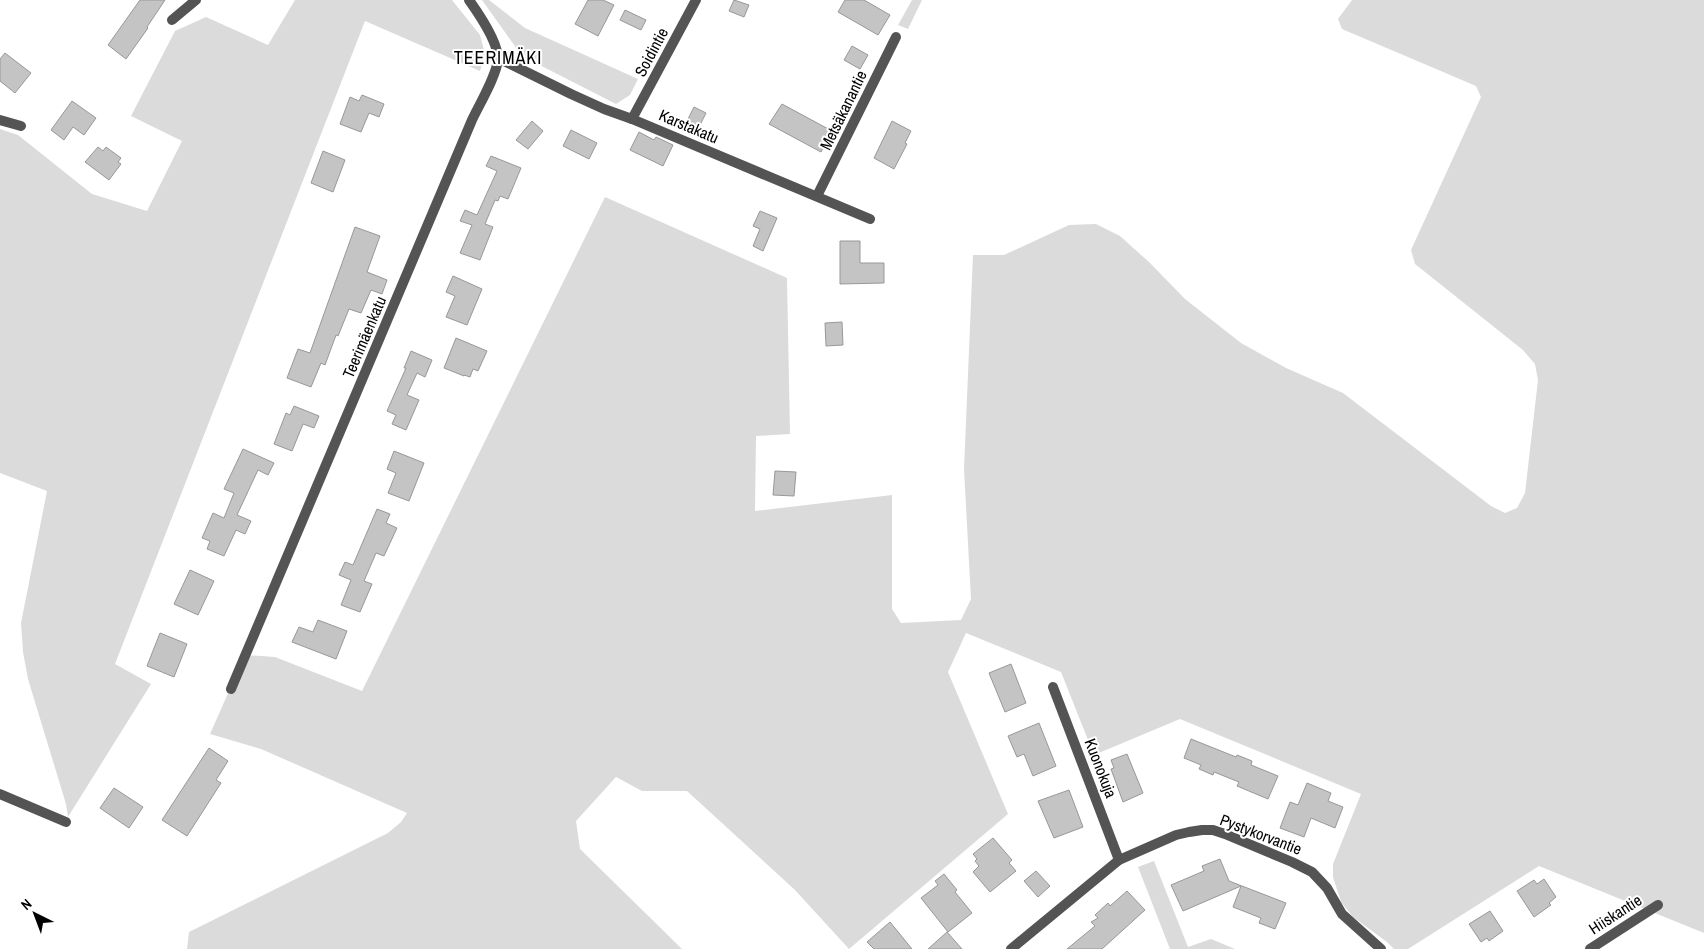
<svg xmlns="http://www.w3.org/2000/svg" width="1704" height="949" font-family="'Archivo Narrow',sans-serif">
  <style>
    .green { fill: #dbdbdb }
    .building { fill: #c4c4c4; stroke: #989898 }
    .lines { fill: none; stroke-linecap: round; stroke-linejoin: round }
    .street { stroke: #545454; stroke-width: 10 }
    .labels { text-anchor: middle; stroke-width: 4; stroke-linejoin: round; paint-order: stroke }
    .street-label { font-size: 16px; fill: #000; stroke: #fff }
    .neighbourhood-label { font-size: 18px; letter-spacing: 1px; fill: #000; stroke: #fff }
  </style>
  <rect width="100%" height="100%" fill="#fff"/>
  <g class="green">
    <path d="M295,0h157l28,35 5,19 -5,17 -115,-50 -250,643 36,20 -83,133 -2,-13 -38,-125 -5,-27 -2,-29 26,-132 -47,-18v-344l18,6 74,59 55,17 35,-70 -51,-25 44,-85 31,-14 62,28z"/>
    <path d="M482,0h7l36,28 113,51 -8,16 -14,9 -94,-48z"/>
    <path d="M912,0h10l-14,29 -10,-4z"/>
    <path d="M1352,0h352v933l-165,-67 -131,83h-14l-7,-7 -34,-25 -12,-15 -8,-25v-13l28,-70 -181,-75 -86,36 -33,-83 -95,-39 -18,39 60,142 -159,135 -54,-59 -108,-99h-45l-26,-14 -40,44 4,28 102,100h-495l2,-17 199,-99 13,-11 6,-9 -146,-64 -51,-15 35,-79 30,2 87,34 243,-494 182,81 3,156 -34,2 -1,75 137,-16v114l9,14 60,-3 10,-21 -7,-130 9,-214h31l65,-30 27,-1 24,12 30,27 35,36 56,44 45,25 57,25 148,113 14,7 12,-5 8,-15 13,-113 -3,-16 -12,-14 -108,-86 -4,-14 70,-153 -5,-11 -134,-57 -4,-10z"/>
    <path d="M1154,861l34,86 23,-8 24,10h-65l-32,-82z"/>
  </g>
  <g class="building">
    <path d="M140,0h25l-18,27 1,1 -22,31 -18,-14z"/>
    <path d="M588,0h15l11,5 -16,31 -23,-12z"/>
    <path d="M734,0l15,5 -5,12 -15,-6z"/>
    <path d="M845,0h19l26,15 -12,20 -40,-23z"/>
    <path d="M625,10l21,10 -5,10 -21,-10z"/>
    <path d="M852,46l16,9 -8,14 -16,-9z"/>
    <path d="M5,53l26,20 -16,20 -15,-12v-22z"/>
    <path d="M362,95l22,9 -5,13 -10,-4 -8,19 -21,-8 10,-27 9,4z"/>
    <path d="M72,101l24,17 -12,17 -11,-8 -9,13 -13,-10z"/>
    <path d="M782,104l50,27 -11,21 -52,-28z"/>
    <path d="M694,107l12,6 -9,18 -12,-6z"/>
    <path d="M532,121l11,10 -15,18 -12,-9z"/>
    <path d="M892,121l19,10 -6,12 2,1 -13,25 -20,-11z"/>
    <path d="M571,130l26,13 -8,16 -26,-13z"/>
    <path d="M639,132l15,8 2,-3 17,8 -10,21 -33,-16z"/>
    <path d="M98,147l5,4 3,-4 15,11 -3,4 3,2 -12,16 -24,-18z"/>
    <path d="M323,151l22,9 -12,32 -22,-9z"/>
    <path d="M491,156l30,12 -13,31 -8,-3 -2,5 -3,-1 -10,24 8,3 -13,33 -20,-7 12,-28 -12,-4 5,-11 12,5 20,-44 -11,-5z"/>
    <path d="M760,211l17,7 -14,33 -10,-5 7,-17 -7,-3z"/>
    <path d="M355,227l25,9 -13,36 20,8 -5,14 -11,-4 -10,23 -12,-4 -11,27 -2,-1 -11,30 -4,-2 -10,24 -24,-9 11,-29 12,4z"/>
    <path d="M840,241h20v22h24v20l-44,1z"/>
    <path d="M453,276l29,13 -15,36 -21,-8 9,-21 -9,-4z"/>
    <path d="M842,322l1,23 -17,1 -1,-23z"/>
    <path d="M456,338l31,13 -9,20 -5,-2 -3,8 -6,-2v1l-20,-8z"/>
    <path d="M411,351l21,9 -7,17 -8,-4 -10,22 12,5 -13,30 -14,-6 4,-9 -9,-4 19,-43h-2z"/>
    <path d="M294,406l25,10 -5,12 -11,-4 -11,27 -18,-7 12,-31 4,2z"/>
    <path d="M243,449l31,14 -6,12 -10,-5 -21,45 14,6 -6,13 -9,-4 -12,26 -17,-7 3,-8 -8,-3 11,-25 11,5 10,-25 -10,-4z"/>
    <path d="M394,451l30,12 -15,38 -21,-8 8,-20 -9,-4z"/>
    <path d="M775,471l21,1 -2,24 -21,-1z"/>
    <path d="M377,509l13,5 -4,9 11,5 -13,28 -8,-3 -12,28 8,3 -12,28 -19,-7 10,-25 -12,-5 6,-13 8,3z"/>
    <path d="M190,570l24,11 -16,34 -24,-11z"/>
    <path d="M318,620l29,11 -11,28 -44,-17 7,-15 14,5z"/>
    <path d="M160,633l27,11 -13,33 -27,-11z"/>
    <path d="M1011,664l15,39 -21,9 -16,-39z"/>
    <path d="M1039,723l17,43 -23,10 -9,-22 -7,3 -9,-21z"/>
    <path d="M1191,739l45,18 1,-2 15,6 -1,4 27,11 -10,23 -31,-13 2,-4 -25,-10 -1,3 -14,-6 2,-4 -17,-7z"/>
    <path d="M209,748l19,13 -12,19 5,3 -34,53 -25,-16z"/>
    <path d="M1127,754l16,39 -20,9 -12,-33 3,-1 -3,-8z"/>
    <path d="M1307,783l24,10 -3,8 15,6 -8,21 -24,-10 -7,19 -24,-9 10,-26 8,3z"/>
    <path d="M114,788l29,19 -14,21 -29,-20z"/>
    <path d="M1069,790l14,37 -29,11 -16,-37z"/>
    <path d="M993,838l19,22 -3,3 7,8 -26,21 -17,-20 6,-6 -4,-5 2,-2 -4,-5z"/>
    <path d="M1220,859l9,22 57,22 -11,26 -16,-6 2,-5 -28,-11 8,-21 -58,25 -12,-26 33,-14 -2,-5z"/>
    <path d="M1036,871l14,15 -12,11 -14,-16z"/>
    <path d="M944,874l13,16 -2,2 17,21 -24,19 -27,-34 17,-13 -3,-4z"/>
    <path d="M1544,879l12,18 -7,6 2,2 -17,12 -17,-26 17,-11 3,4z"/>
    <path d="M1127,891l18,19 -43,39h-35l28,-23 -4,-4 7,-4 -3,-3 13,-12 2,3z"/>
    <path d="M1490,911l13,20 -14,10 -2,-3 -6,4 -12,-18z"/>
    <path d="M890,922l22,27h-38l-7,-7z"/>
    <path d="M947,932l15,17h-34z"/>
  </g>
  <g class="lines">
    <g class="street">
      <path d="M172,20l24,-20"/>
      <path d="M498,58l73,36 33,15 28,10 238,100"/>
      <path d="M632,119l64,-119"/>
      <path d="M0,120l21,6"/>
      <path d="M817,196l79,-159"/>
      <path d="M1053,687l66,173"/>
      <path d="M231,689l241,-569c7,-15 25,-45 26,-61 0,-17 -19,-45 -29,-59"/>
      <path d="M0,794l66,28"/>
      <path d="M1011,949l108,-89 57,-25 13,-3 13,-2h11l12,4 67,28 20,10 15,16 15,26 39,35"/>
      <path d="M1590,949l68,-44"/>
    </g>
  </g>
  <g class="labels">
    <g class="street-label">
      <text transform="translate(651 52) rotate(-62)" y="6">Soidintie</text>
      <text transform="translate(843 110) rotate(-64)" y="6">Metsäkanantie</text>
      <text transform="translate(689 126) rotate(23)" y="6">Karstakatu</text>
      <text transform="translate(364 337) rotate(-67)" y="6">Teerimäenkatu</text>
      <text transform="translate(1101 768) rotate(69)" y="6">Kuonokuja</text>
      <text transform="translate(1261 834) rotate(21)" y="6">Pystykorvantie</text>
      <text transform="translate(1615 914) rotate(-33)" y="6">Hiiskantie</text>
    </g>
    <g class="neighbourhood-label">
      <text x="498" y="64">TEERIMÄKI</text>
    </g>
  </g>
  <g transform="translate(35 914) rotate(318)" stroke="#ffffff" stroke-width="4" paint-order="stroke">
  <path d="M0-4L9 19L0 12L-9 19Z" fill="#000000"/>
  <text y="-8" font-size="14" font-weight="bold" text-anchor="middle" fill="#000000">N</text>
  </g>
</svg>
